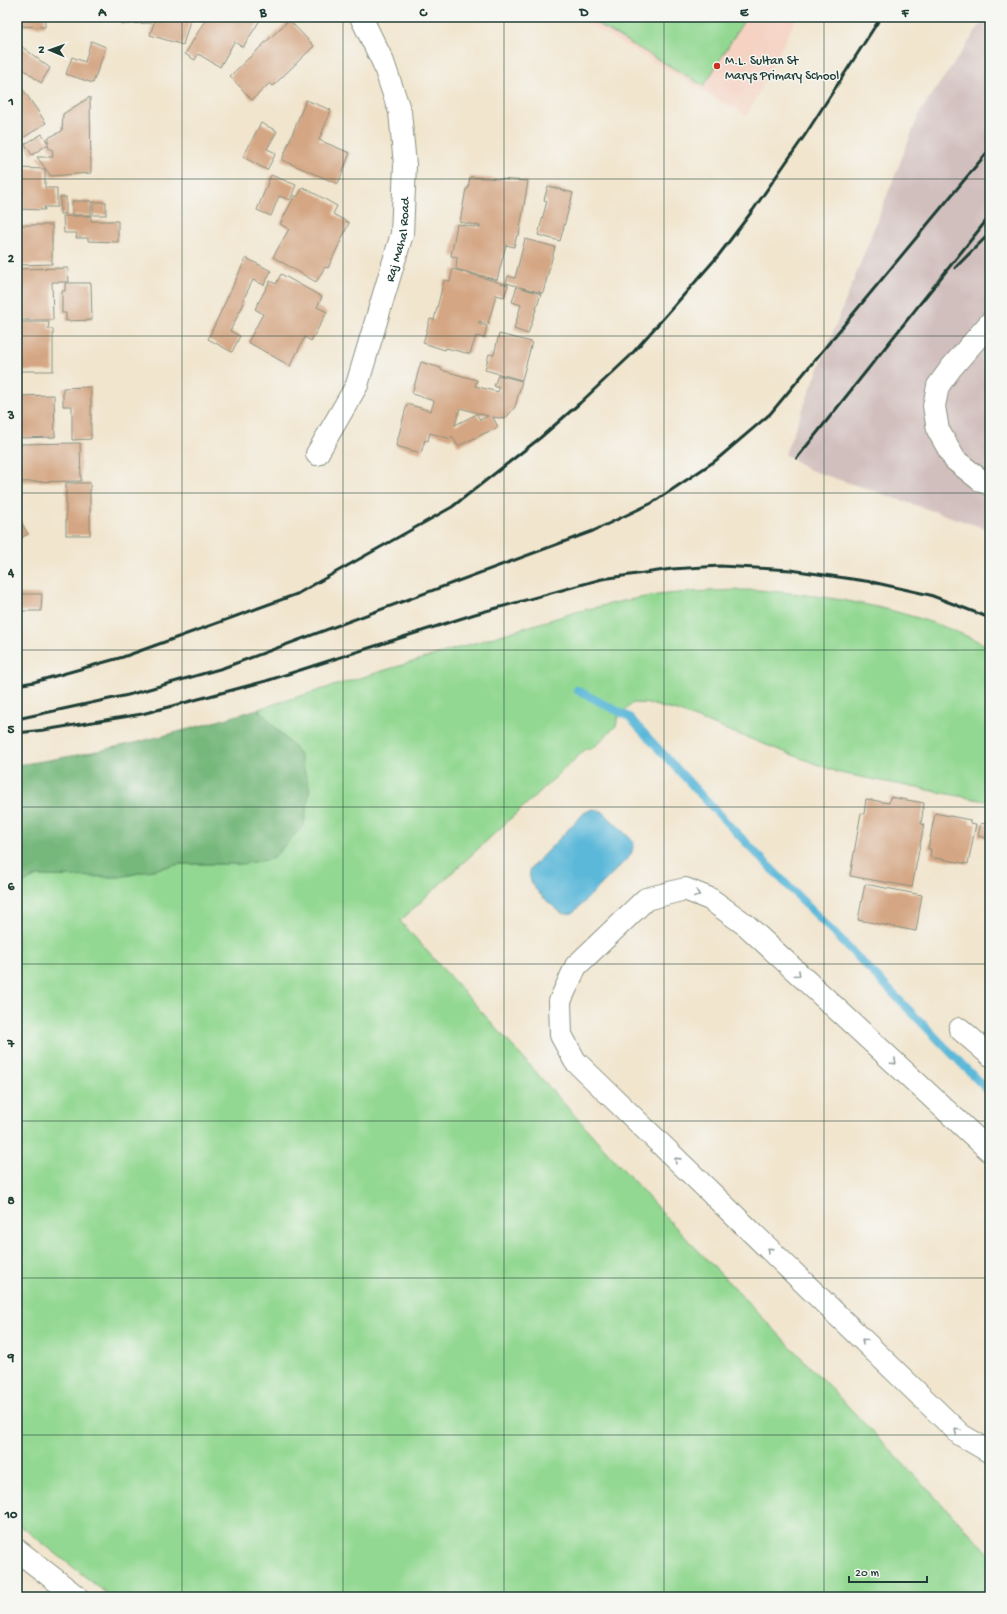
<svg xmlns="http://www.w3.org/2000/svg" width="1007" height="1614" font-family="'Gochi Hand',sans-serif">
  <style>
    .built { fill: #f5d2c2 }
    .industrial { fill: #d1bfbd }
    .green { fill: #93d892; stroke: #598a63 }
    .forest { fill: #76b87c; stroke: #4a7a58 }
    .water { fill: #5bb8d9; stroke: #3d7a86 }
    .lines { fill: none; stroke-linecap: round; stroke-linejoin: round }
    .stream { stroke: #5bb8d9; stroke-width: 8 }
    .building { fill: #d4a683; fill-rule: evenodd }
    .minor-casing { stroke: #889181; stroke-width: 24 }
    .minor { stroke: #fff; stroke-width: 22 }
    .rail { stroke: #1f3d34; stroke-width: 3 }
    .oneway { stroke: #8f9e9a }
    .grid { fill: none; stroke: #1f3d34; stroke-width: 1; stroke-opacity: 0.55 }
    .poi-dot { fill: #c8321e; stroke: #f6f6f2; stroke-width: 1.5 }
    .labels { text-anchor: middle; stroke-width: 3; stroke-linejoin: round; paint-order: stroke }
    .poi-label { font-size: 13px; fill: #1f3d34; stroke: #f6f6f2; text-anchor: start }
    .street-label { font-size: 13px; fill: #1f3d34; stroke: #f6f6f2 }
    .neatline { fill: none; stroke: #1f3d34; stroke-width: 1.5 }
    .grid-label { font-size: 13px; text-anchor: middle; font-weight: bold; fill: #1f3d34 }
  </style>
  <rect width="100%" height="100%" fill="#f6f6f2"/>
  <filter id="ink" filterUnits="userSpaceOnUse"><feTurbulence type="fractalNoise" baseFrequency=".025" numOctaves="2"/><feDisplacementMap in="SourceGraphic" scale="8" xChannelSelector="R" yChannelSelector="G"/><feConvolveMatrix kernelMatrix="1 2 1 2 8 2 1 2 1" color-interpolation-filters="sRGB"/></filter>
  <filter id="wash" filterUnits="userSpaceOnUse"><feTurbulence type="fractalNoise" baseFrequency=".012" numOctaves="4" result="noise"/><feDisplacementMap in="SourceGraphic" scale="16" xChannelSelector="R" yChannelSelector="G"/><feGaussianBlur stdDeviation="0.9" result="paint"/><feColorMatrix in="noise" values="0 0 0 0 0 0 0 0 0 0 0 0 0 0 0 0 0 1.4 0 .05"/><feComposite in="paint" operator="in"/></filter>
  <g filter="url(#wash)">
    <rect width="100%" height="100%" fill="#f1e5ce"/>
    <path class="built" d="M576,17h221l-50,99z"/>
    <path class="industrial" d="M986,17h4v513l-180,-60 -25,-16 135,-342z"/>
    <g class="green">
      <path d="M585,17h161l-42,69z"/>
      <path d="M757,590c80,6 160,20 233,57v155l-150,-29 -163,-62 -27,-7 -17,-1 -15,14 -2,9 -23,22 -7,1 -186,172 265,295 325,338v43h-879l-94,-74v-636l19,-11 84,1 60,-13h62l57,-111 -41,-44 318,-97c30,-7 60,-15 91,-18 30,-3 60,-4 90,-4z"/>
    </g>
    <path class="forest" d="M258,709l41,44 11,36 -6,36 -32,34 -30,5h-62l-60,13 -84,-1 -19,11v-122c84,-12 160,-31 241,-56z"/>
    <path class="water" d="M592,809l10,2 28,27 4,5 -3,12 -58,58 -9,1 -4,-2c-12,-11 -34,-25 -30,-43l54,-56z"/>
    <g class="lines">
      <path class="stream" d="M577,690l52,27 97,105 264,271"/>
    </g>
    <g id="blocks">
      <g class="building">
        <path d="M17,17h28v10l-28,-1z"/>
        <path d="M122,17h29v6l-29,1z"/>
        <path d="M156,17h35l-8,28 -33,-10z"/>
        <path d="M207,17h55l-19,30 -9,-5 -14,25 -22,-13 -3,6 -10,-6z"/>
        <path d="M289,20l25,26 -41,40 -3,-3 -18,17 -22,-24z"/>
        <path d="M91,41l15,6 -13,36 -27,-9 6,-17 13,5z"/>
        <path d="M17,43l33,25 -9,15 -24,-19z"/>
        <path d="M17,81l29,42 -29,19z"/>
        <path d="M90,97l1,76 -40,3 -14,-19h16l-1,-8h-3l-1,-5 -16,11 -7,-11 17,-10 6,9v-5l14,-7 1,-17z"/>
        <path d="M306,100l25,10 -12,30 31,13 -12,31 -56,-24z"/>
        <path d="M261,123l16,8 -10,18 9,4 -9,17 -24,-13z"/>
        <path d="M17,168l28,1v19h12v19h-13l1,3 -28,-1z"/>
        <path d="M271,175l25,10 -6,15 -11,-4 -8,20 -14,-6z"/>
        <path d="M470,177l58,4 -9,54h-2l-3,12 -8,-2 -9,35 -41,-11 1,-12 -6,-1 6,-32 23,4v-2l-20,-4 6,-33h2z"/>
        <path d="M548,186l25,7 -13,48 -22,-6 9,-34 -3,-1z"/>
        <path d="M303,187l34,19 -4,8 16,9 -21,45 -3,-1 -9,15 -43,-25 16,-28 -9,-5 15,-29 2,2z"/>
        <rect x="60" y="197" width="6" height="17"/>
        <rect x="72" y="201" width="19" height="14"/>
        <rect x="93" y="202" width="13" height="13"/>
        <path d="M63,216h28v5h27v21l-30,-1v-3h-12l1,-5h-13z"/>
        <path d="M17,225h35v39l-35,1z"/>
        <path d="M525,239l30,8 -12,46 -24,-6 22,7 -13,40 -14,-5 7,-24 -9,-3 5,-16 -11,-3 2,-7 7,2z"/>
        <path d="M246,258l25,13 -7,14 -11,-5 -11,22 2,1 -14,28 10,5 -8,16 -24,-13z"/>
        <path d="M68,268l1,14h-17l1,38h-36v-51z"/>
        <path d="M453,269l55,16 -4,12 -8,-2 -8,29 -9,-3v3l8,2 -3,12 -8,-2 -6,18 -24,-6 -1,2 -22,-7 7,-24 4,1 10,-40 6,1z"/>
        <path d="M281,274l41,23 -5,10 10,5 -16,29 -6,-4 -15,29 -42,-24 15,-28 -8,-5 15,-28 6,3z"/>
        <path d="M65,283h26l1,37 -26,1v-8h-4v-22h3z"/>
        <path d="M17,322h32l-1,7h5v42h-36z"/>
        <path d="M499,334l33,8 -10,38 -37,-10 4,-16 5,1z"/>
        <path d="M421,362l20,6v2l36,10 -2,6 23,6 1,-4 -5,-2 4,-11 24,6 -7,26 -10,12 -12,-2 5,10 -40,19 -6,-10 -1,3 -21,-6 -2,8 -3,-1 -4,13 -25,-7 11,-42 24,7 3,-10 -22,-7zM460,408l28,8 -8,4 -3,-6 -22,11z"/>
        <path d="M91,387v52l-19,1v-34h-9v-18z"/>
        <path d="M54,395l1,42 -38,1v-42z"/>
        <path d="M80,443l1,38 -64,1v-38z"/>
        <rect x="66" y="483" width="24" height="52"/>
        <path d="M17,515l11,19 -11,6z"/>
        <path d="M17,594h25l-1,17h-24z"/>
        <path d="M890,797l34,6 -3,21h3l-12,63 -62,-11 11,-63 3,1 2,-15 23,4z"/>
        <path d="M935,813l35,7v3l6,1 -8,40 -38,-7 1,-8h-3z"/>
        <path d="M981,823l9,2v14l-12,-3z"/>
        <path d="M865,884l57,11 -6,36 -58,-11z"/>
      </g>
    </g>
  </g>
  <g filter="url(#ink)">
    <use href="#blocks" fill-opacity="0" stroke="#889181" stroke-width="1"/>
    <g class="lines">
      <defs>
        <g id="minor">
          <path d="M990,323l-39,45 -13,18 -4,20 4,24 17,30 24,19 11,6"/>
          <path id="s1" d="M317,454l40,-69 45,-151 3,-69 -5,-53 -17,-50 -22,-45"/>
          <path d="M960,1029l30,26"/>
          <path d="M990,1151l-244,-226 -36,-26 -25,-10 -39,10 -70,67 -16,35 1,34 14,26 386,374 29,17"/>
          <path d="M17,1550l60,47"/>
        </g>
      </defs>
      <use href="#minor" class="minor-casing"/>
      <use href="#minor" class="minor"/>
      <g class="rail">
        <path d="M955,268l35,-35"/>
        <path d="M797,458l193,-242"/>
        <path d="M17,685l17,-3 89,-25 174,-63 155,-87 88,-69 40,-35 49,-46 39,-44 50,-57 35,-46 52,-75 76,-118"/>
        <path d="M17,719l111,-24 95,-27 370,-137 59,-28 63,-42 55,-47 220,-265"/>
        <path d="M17,733l27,-3 98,-16 124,-33 209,-67 127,-35 70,-10 48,-3 71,4 81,12 58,13 60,23"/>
      </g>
    </g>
    <defs><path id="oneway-chevron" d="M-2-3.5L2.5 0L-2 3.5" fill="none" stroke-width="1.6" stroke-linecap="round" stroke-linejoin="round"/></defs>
    <g class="oneway">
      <use href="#oneway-chevron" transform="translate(697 894) rotate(22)"/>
      <use href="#oneway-chevron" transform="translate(798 974) rotate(43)"/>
      <use href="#oneway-chevron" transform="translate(894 1062) rotate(43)"/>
      <use href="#oneway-chevron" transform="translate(677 1160) rotate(-136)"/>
      <use href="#oneway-chevron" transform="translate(770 1250) rotate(-136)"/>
      <use href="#oneway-chevron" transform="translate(864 1341) rotate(-136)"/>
      <use href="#oneway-chevron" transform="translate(957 1431) rotate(-137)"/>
    </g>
  </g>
  <path class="grid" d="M182,17v1580M343,17v1580M504,17v1580M664,17v1580M824,17v1580M17,179h973M17,336h973M17,493h973M17,650h973M17,807h973M17,964h973M17,1121h973M17,1278h973M17,1435h973"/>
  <circle class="poi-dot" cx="717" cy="66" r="4"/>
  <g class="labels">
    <g class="poi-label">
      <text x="725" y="64">M.L. Sultan St<tspan x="725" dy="15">Marys Primary School</tspan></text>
    </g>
    <g class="street-label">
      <text dy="5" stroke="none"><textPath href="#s1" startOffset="231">Raj Mahal Road</textPath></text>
    </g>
  </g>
  <rect width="1007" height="1614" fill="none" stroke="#f6f6f2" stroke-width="44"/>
  <g transform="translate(50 50) rotate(272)" stroke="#f6f6f2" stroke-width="3" paint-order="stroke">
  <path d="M0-3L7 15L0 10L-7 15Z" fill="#1f3d34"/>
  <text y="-6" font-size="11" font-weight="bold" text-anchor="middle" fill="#1f3d34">N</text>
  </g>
  <path d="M849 1576v6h78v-6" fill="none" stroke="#1f3d34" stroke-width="2"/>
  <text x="855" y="1576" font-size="12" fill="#1f3d34" stroke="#f6f6f2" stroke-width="3" paint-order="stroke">20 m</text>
  <rect x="22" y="22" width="963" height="1570" class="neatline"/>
  <g class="grid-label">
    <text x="102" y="16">A</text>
    <text x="263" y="16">B</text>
    <text x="423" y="16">C</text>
    <text x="584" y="16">D</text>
    <text x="744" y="16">E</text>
    <text x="905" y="16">F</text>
    <text x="11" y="105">1</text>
    <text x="11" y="262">2</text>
    <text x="11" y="419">3</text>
    <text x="11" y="576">4</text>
    <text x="11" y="733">5</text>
    <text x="11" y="890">6</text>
    <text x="11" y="1047">7</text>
    <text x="11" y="1204">8</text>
    <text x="11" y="1361">9</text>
    <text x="11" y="1518">10</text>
  </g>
</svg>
